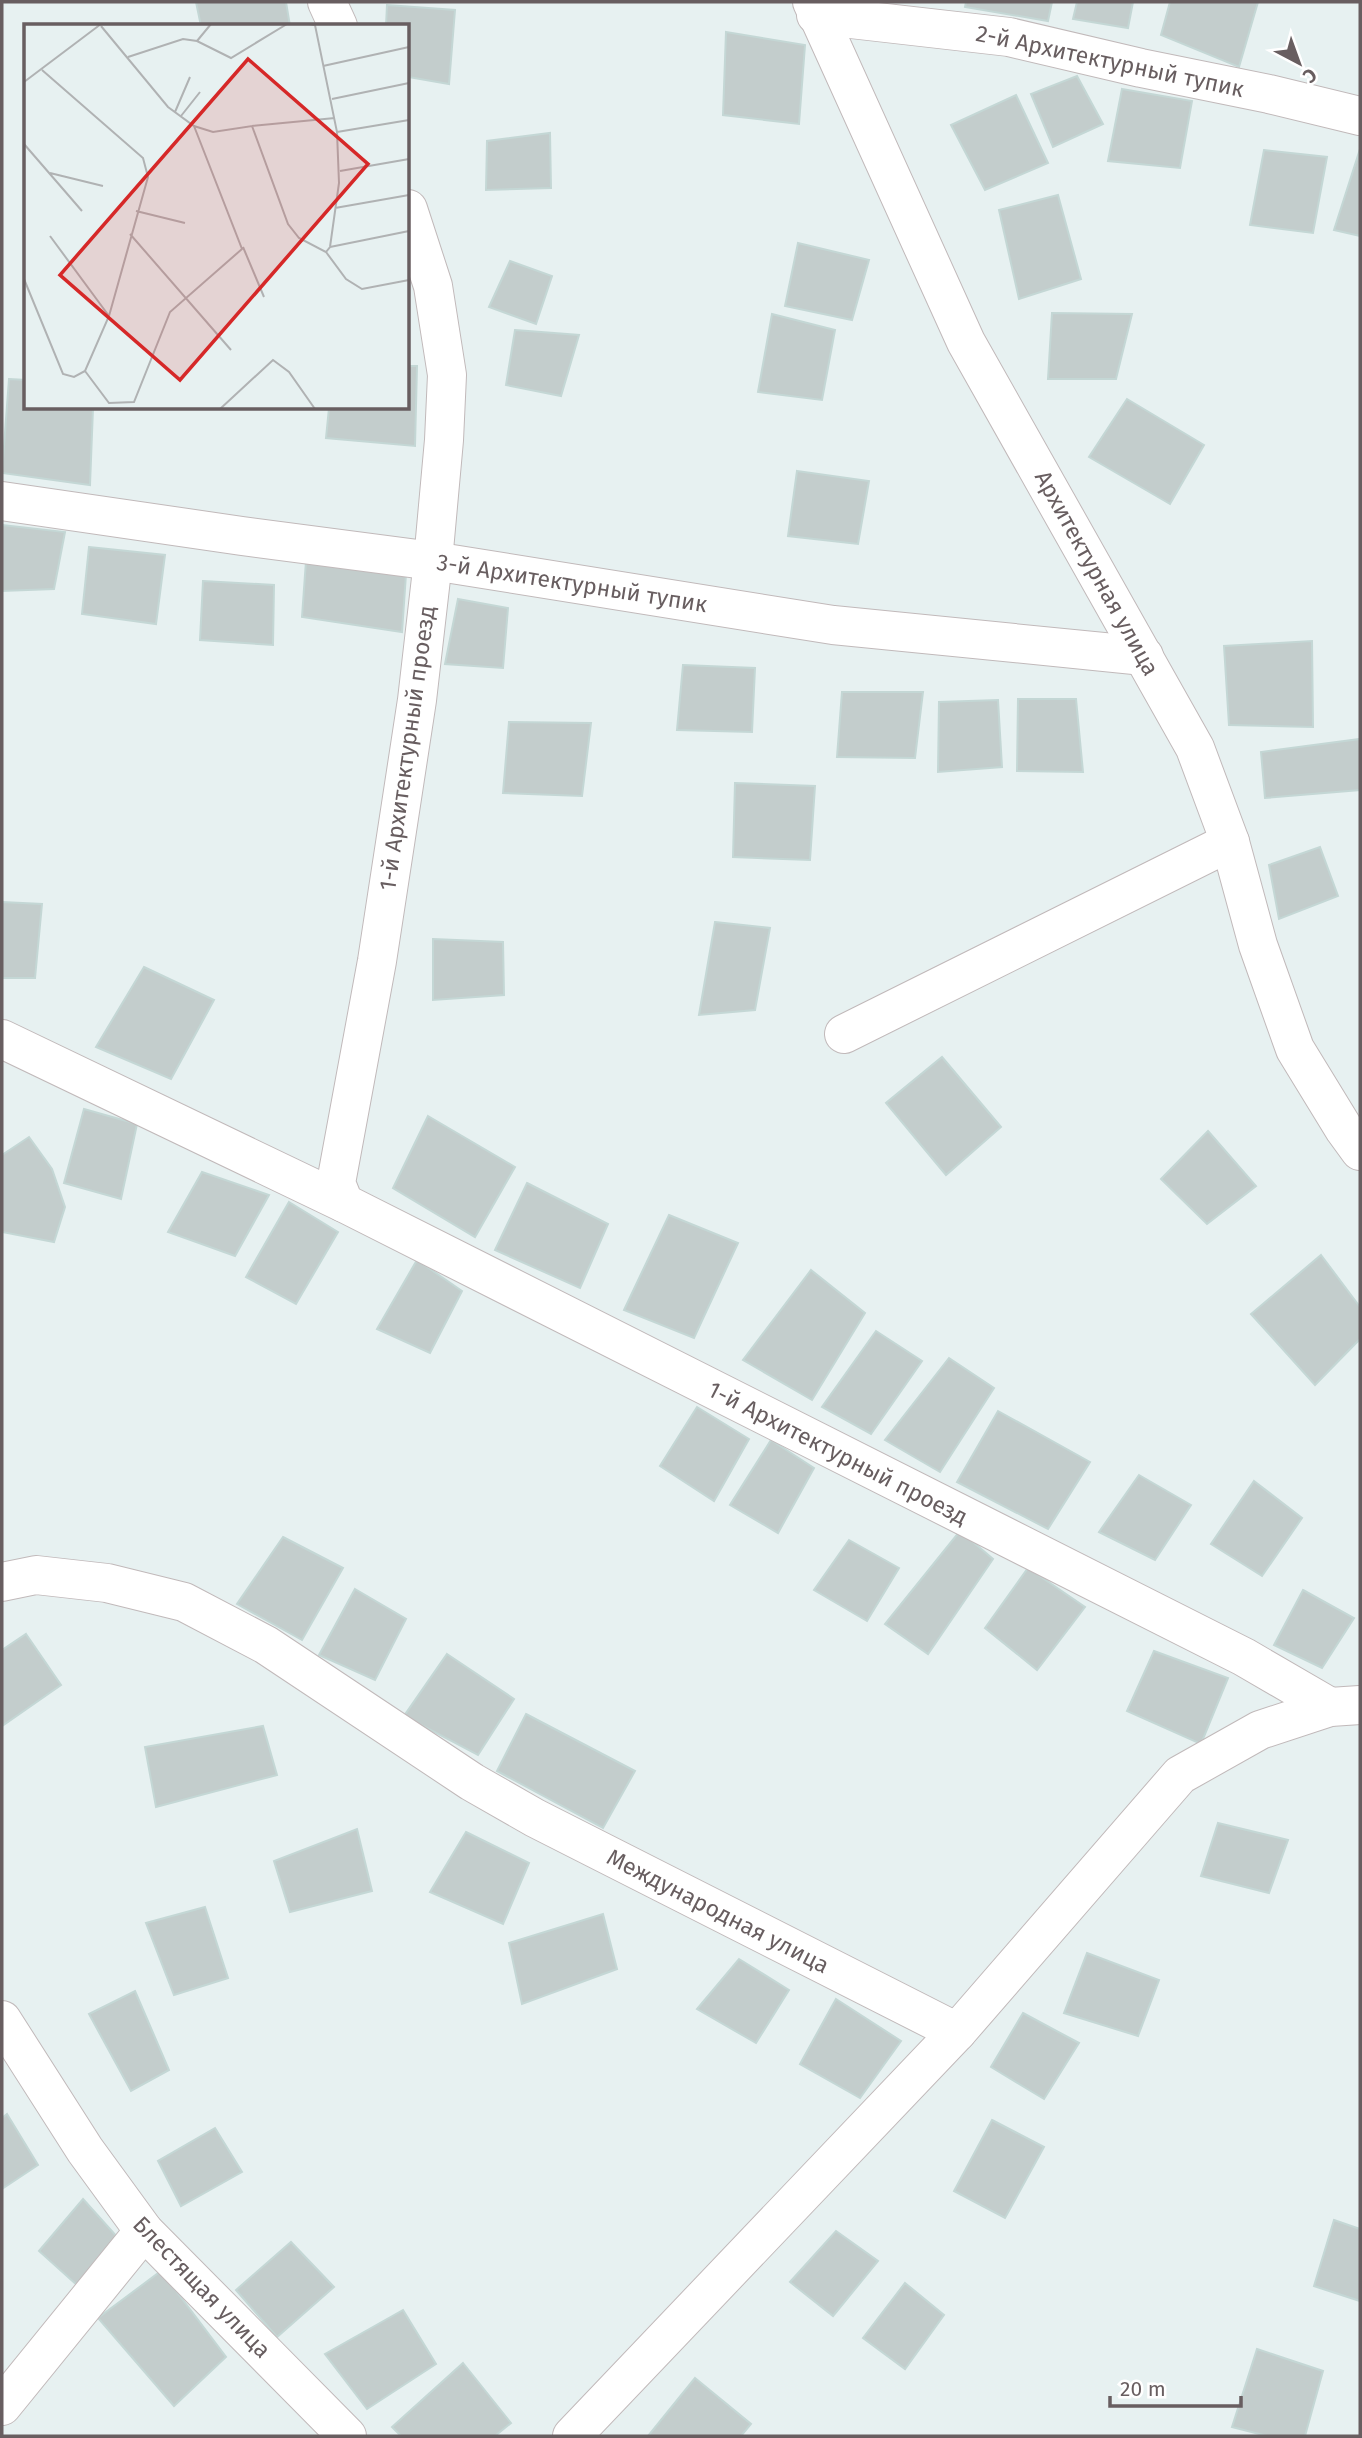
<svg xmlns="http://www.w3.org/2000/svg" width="1362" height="2438" font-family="'Fira Sans',sans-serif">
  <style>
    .building { fill: #c3cdcc; stroke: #c4d7d5; stroke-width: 2 }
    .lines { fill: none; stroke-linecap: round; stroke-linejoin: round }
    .street-casing { stroke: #c1b9ba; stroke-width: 40 }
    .street { stroke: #fff; stroke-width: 38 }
    .labels { text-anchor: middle; stroke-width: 7; stroke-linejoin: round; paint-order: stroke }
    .street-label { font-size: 23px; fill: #685e60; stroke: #fff }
    .inset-road { fill: none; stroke: #b0b2b3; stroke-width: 2 }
    .view { fill: #d62828; fill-opacity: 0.15; stroke: #d62828; stroke-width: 3.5 }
    .inset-edge { fill: none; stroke: #685e60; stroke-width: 3.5 }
  </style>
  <rect width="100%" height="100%" fill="#e7f1f1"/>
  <g class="building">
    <path d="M196,2h90l4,24h-89z"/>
    <path d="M966,2h86l-4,19 -83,-14z"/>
    <path d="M1077,2h56l-5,26 -55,-9z"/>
    <path d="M1170,2h88l-19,65 -78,-32z"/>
    <path d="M387,5l68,5 -6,74 -41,-7v-51h-22z"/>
    <path d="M726,32l79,13 -6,79 -76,-9z"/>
    <path d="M1077,76l26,48 -50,23 -22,-53z"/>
    <path d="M1122,89l70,12 -12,67 -72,-7z"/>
    <path d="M1016,95l32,68 -63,27 -34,-65z"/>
    <path d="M550,133l1,55 -65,2 1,-49z"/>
    <path d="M1360,149v87l-26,-6z"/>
    <path d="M1264,150l63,7 -14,76 -63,-8z"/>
    <path d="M1058,195l23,84 -62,20 -20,-89z"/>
    <path d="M798,243l71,17 -17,60 -67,-14z"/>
    <path d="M510,261l42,15 -16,48 -47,-17z"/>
    <path d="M1052,313l80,1 -16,65h-68z"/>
    <path d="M772,314l63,16 -13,70 -64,-8z"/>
    <path d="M515,330l64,5 -18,61 -55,-11z"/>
    <path d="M408,366h9l-2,80 -89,-8 3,-30h79z"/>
    <path d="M9,379l17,1v28h67l-3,77 -88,-12z"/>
    <path d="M1127,399l77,46 -34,59 -81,-47z"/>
    <path d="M797,471l72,10 -11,63 -70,-8z"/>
    <path d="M2,525l63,7 -11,57 -52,2z"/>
    <path d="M89,547l76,8 -9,69 -74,-10z"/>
    <path d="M306,561l100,13 -4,58 -100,-15z"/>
    <path d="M203,581l71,4 -1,60 -73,-5z"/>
    <path d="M458,599l50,9 -5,60 -58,-4z"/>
    <path d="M1312,641l1,86 -84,-2 -5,-79z"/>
    <path d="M683,665l72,3 -3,64 -75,-2z"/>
    <path d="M842,692h81l-8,66 -78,-1z"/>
    <path d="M1018,699h58l7,73 -66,-1z"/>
    <path d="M998,700l4,67 -64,5 1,-70z"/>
    <path d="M509,722l82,1 -9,73 -79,-3z"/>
    <path d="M1360,739v51l-95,8 -4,-46z"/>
    <path d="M735,783l80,3 -5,74 -77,-3z"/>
    <path d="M1320,847l18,49 -59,23 -10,-54z"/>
    <path d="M2,902l40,2 -7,74h-33z"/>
    <path d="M715,922l55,6 -15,82 -56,5z"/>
    <path d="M433,939l70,3 1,53 -71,5z"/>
    <path d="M144,967l70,33 -43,79 -75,-32z"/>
    <path d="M942,1057l59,70 -55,48 -60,-72z"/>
    <path d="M84,1109l53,15 -16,75 -57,-16z"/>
    <path d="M428,1116l87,51 -40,70 -82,-49z"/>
    <path d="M1208,1131l48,55 -49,38 -46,-45z"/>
    <path d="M29,1137l23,32 13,38 -11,35 -52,-10v-77z"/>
    <path d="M202,1172l67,23 -34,61 -67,-24z"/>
    <path d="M527,1183l81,41 -28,64 -85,-38z"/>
    <path d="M289,1202l49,30 -42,72 -50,-27z"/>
    <path d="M669,1215l69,28 -44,95 -70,-28z"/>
    <path d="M1321,1255l39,52v32l-45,46 -64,-71z"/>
    <path d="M417,1260l45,31 -32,62 -53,-24z"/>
    <path d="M811,1270l54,43 -53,87 -69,-40z"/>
    <path d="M876,1331l46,30 -51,73 -49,-27z"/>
    <path d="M949,1358l45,30 -54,84 -55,-32z"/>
    <path d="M697,1407l52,32 -35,62 -54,-35z"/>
    <path d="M998,1411l92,51 -42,67 -91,-47z"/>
    <path d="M771,1440l43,28 -36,65 -48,-28z"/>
    <path d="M1139,1475l52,30 -36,55 -56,-28z"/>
    <path d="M1254,1481l48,37 -40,58 -51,-32z"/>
    <path d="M960,1531l33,28 -65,95 -43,-30z"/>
    <path d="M283,1537l60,31 -41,72 -65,-36z"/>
    <path d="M849,1540l50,28 -32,53 -53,-31z"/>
    <path d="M1028,1568l57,39 -48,63 -52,-42z"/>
    <path d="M355,1589l51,30 -31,61 -56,-25z"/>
    <path d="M1303,1590l51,28 -32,50 -48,-23z"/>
    <path d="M26,1634l35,51 -59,41v-76z"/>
    <path d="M1154,1651l74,27 -27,66 -74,-33z"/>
    <path d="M447,1654l67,45 -36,56 -74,-39z"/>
    <path d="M526,1714l109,57 -32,57 -106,-57z"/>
    <path d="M263,1726l14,49 -121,32 -11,-60z"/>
    <path d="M1218,1823l70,17 -19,53 -68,-17z"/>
    <path d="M357,1829l15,62 -82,21 -16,-51z"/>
    <path d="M466,1832l63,31 -26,61 -73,-32z"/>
    <path d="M205,1907l23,71 -54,17 -28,-72z"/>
    <path d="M603,1914l14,55 -95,35 -13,-61z"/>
    <path d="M1087,1953l72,27 -21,56 -74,-23z"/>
    <path d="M739,1959l50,31 -33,53 -59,-34z"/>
    <path d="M135,1991l34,79 -38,21 -42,-77z"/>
    <path d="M836,1999l65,42 -41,57 -60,-34z"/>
    <path d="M1023,2013l56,30 -35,56 -53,-32z"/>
    <path d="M7,2114l31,51 -36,24v-71z"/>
    <path d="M992,2120l52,27 -39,71 -51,-27z"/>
    <path d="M215,2128l27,44 -61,34 -23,-45z"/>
    <path d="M83,2199l36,40 -42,46 -38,-34z"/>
    <path d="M1334,2220l26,9v72l-46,-15z"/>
    <path d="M836,2231l42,30 -45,55 -43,-34z"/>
    <path d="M291,2242l43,45 -57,50 -41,-47z"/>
    <path d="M161,2271l65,86 -52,49 -76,-88z"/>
    <path d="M905,2283l39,32 -39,54 -42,-31z"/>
    <path d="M403,2310l33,54 -69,45 -42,-55z"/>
    <path d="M1257,2349l66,22 -18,65h-38l-35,-9z"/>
    <path d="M463,2363l48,60 -16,13h-94l-9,-9z"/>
    <path d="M695,2378l56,46 -10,12h-93z"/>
  </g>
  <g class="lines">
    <defs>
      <g id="street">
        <path d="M327,2l11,24"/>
        <path d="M812,2l154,340 229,406 35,94 28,103 37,104 49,80 16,22"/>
        <path d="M816,15l193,22 132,31 128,26 91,22"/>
        <path d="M408,209l25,77 14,89 -3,65 -11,121 -16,139 -40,261 -41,222 8,20 900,454 86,50"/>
        <path d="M2,501l240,35 191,25 400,64 311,31"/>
        <path d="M844,1034l386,-192"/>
        <path d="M2,1039l342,164"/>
        <path d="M2,1582l34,-7 71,8 77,19 82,43 206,137 63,36 422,214 223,-257 80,-45 70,-23 30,-2"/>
        <path d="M2,2020l83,130 59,81 203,205"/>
        <path d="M2,2406l142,-175"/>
        <path d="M572,2436l385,-404"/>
      </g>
    </defs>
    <use href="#street" class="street-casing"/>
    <use href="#street" class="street"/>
  </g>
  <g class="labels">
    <g class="street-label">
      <text transform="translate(1110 61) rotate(12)" y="8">2-й Архитектурный тупик</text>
      <text transform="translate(1097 573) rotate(61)" y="8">Архитектурная улица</text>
      <text transform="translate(572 583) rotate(9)" y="8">3-й Архитектурный тупик</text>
      <text transform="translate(407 748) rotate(-82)" y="8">1-й Архитектурный проезд</text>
      <text transform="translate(838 1453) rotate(27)" y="8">1-й Архитектурный проезд</text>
      <text transform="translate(718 1911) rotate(27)" y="8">Международная улица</text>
      <text transform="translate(202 2287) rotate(46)" y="8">Блестящая улица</text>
    </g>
  </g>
  <g transform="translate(24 24)">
    <rect width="385" height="385" fill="#e7f1f1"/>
    <path class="inset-road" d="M285,0l6,1 22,107 2,51 -9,64 -4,5M77,2l67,81 26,19 19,6 39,-6 36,98 11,14 27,14 20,27 16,10 47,-9M173,17l14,-17M104,33l55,-18 14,2 34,17 56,-34M299,42l86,-19M0,58l77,-58M308,75l77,-16M151,88l15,-35M157,92l19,-24M228,102l83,-8M313,108l72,-12M0,120l58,67M316,147l69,-12M26,149l53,13M311,184l74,-13M112,187l49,12M106,210l101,116M26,212l59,80M219,223l21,50M306,223l79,-16M0,255l39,95 11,3 11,-6 24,-55 39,-139 -5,-19 -101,-88M61,347l24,32 25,-1 36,-90 72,-63 -48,-123M196,385l53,-49 16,12 26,37"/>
    <path class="view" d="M224,35l120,105 -188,216 -120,-105z"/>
    <rect width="385" height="385" class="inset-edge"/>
  </g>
  <rect width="1362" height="2438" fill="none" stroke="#685e60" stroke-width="7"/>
  <g transform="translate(1299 63) rotate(139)" stroke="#ffffff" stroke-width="5" paint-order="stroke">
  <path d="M0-5L12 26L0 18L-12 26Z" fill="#685e60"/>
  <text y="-10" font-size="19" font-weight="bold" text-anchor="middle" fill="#685e60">С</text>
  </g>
  <path d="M1110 2396v10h131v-10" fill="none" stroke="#685e60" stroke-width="3.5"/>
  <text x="1120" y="2396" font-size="21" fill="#685e60" stroke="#ffffff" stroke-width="5" paint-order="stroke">20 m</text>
</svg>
